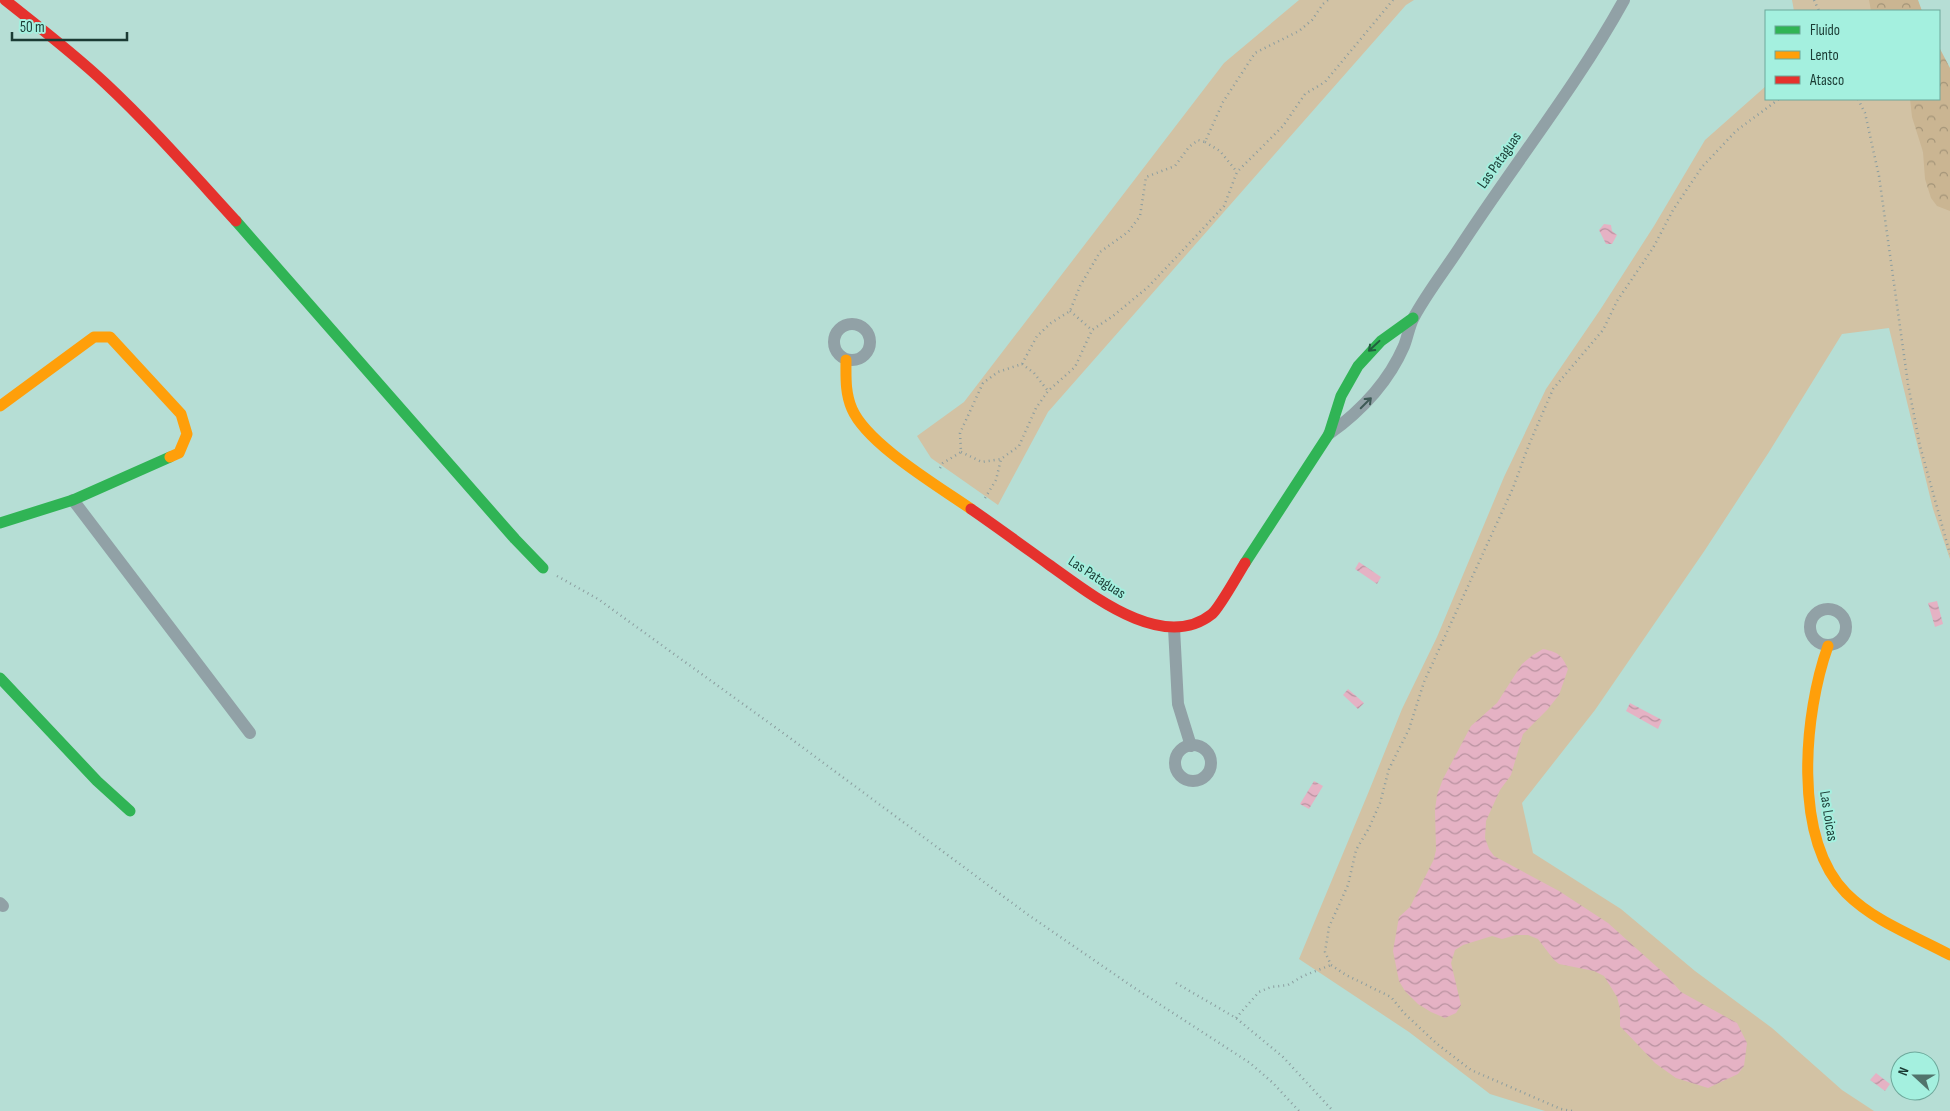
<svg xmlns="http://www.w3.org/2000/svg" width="1950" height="1111" font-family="'Sofia Sans Condensed',sans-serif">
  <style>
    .grass { fill: #d2c2a4 }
    .forest { fill: url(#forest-crowns) }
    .water { fill: url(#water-waves) }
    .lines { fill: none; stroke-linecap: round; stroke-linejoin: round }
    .path { stroke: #8b9d9f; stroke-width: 2.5; stroke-dasharray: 1 4; stroke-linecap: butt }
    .street { stroke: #91a1a6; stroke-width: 12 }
    .fast { stroke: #30b455; stroke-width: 11 }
    .slow { stroke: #ff9f0a; stroke-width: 11 }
    .jam { stroke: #e5322d; stroke-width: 11 }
    .oneway { stroke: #215f3e }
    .oneway2 { stroke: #3e5a56 }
    .labels { text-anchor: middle; stroke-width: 4; stroke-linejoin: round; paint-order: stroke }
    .street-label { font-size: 15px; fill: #1b3b34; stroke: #a4f0df }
  </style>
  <defs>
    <pattern id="forest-crowns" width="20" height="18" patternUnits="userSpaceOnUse" patternTransform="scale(1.25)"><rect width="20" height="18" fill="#cab592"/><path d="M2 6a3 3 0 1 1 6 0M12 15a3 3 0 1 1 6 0" fill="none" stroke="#a39478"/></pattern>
    <pattern id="water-waves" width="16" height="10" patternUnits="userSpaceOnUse" patternTransform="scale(1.25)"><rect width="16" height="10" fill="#e5b2c4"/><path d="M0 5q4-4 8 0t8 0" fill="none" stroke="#b992a0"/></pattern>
  </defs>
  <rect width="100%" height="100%" fill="#b6ded5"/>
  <g class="grass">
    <path d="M1299,0h115l-8,5 -358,407 -50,93 -67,-47 -14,-22 47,-34 260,-339z"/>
    <path d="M1792,0h125l5,11h-128z"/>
    <path d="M1950,69v490l-17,-50 -44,-181 -47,6 -73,118 -64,98 -110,160 -73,93 11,50 88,56 74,62 77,57 70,62 32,21h-329l-55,-17 -81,-62 -110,-73 70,-168 33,-82 35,-72 67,-160 42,-88 54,-79 54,-84 51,-86 61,-54v13h173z"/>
  </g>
  <g class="forest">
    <path d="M1869,0h49l4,11h-51z"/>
    <path d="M1939,47l11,21v143l-13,-5 -6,-8 -6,-19 -2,-27 -11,-35 -2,-18h29z"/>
  </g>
  <g class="water">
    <path d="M1604,224l7,1 1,6 5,4 -5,9h-6l-7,-14z"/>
    <path d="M1359,562l22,15 -4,7 -22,-15z"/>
    <path d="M1937,601l6,23 -8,3 -7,-24z"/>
    <path d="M1543,649c15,3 19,6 25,20l-9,26 -12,15 -24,24 -12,41 -11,15 -14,31 -1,17 4,11 5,7 65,35 49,32 59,53 14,16 56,31 10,20 -3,23 -6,8 -30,14 -32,-10 -21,-15 -35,-37v-17l-3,-12 -13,-21 -10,-5 -35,-7 -5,-4 -16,-21 -10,-4h-12l-14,4 -10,-3 -29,9 -8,5 -4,13 10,42 -5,8 -11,5 -14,-6 -13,-8 -13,-13 -6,-10 -6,-30 6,-34 11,-10 24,-48 2,-9 -1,-40 2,-15 6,-16 28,-53 26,-23 25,-39 11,-9z"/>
    <path d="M1348,689l16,14 -6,6 -15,-14z"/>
    <path d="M1630,703l32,17 -4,9 -32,-18z"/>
    <path d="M1314,781l9,5 -14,23 -9,-5z"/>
    <path d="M1876,1073l14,11 -5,7 -15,-11z"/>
  </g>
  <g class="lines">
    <g class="path">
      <path d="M1814,0l5,11"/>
      <path d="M1858,99l7,14 14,63 29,208 12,62 30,108"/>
      <path d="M1205,142l15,9 17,21"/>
      <path d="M1070,311l22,19"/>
      <path d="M1022,364l12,9 14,18"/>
      <path d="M961,452l21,10 19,-3 18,-13 17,-38 12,-17 27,-24 17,-37 21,-14 35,-29 36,-38 40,-43 13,-34 46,-46 22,-32 20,-12 68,-82"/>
      <path d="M940,468l3,-5 18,-11 -1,-19 23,-50 15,-11 24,-8 15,-28 14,-13 19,-12 10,-25 20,-34 28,-20 12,-16 6,-39 29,-11 14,-19 9,-7 7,2 18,-40 32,-49 44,-22 13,-11 11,-16 5,-4"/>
      <path d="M985,498l11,-18 5,-21"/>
      <path d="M557,576l41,23 192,139 237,176 106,73 117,76 23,20 26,28"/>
      <path d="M1176,983l60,35 47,39 50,54"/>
      <path d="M1236,1018l23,-26 12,-5 17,-2 15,-9 28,-11"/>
      <path d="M1572,1111l-11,-2 -90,-39 -35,-27 -32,-30 -13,-16 -45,-22 -15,-10 -6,-13 4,-25 19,-42 8,-35 13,-22 11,-25 9,-34 20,-40 15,-47 89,-194 15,-41 25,-58 50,-59 14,-29 36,-53 20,-38 29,-43 34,-36 43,-32"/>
    </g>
    <g class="street">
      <circle cx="852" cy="342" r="18"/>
      <path d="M1329,434c32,-23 59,-51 75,-88 4,-10 5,-20 10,-29 13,-24 31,-47 46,-70 54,-83 116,-160 164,-247"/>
      <path d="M73,500l177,233"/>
      <circle cx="1828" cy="627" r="18"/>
      <path d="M1174,628l4,76 13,42"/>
      <circle cx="1193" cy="763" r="18"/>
      <path d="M0,903l3,3"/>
    </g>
    <g class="fast">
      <path d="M236,221l279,318 28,29"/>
      <path d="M0,523l73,-23 97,-43"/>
      <path d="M1245,563l84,-129 12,-38 17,-30 23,-25 32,-23"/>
      <path d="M0,678l97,103 33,30"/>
    </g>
    <g class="slow">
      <path d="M846,360c0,17 -1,33 6,49 15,35 86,77 119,100"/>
      <path d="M0,406l94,-69h16l71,77 6,20 -8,19 -9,4"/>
      <path d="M1828,646c-24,67 -36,192 18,247 29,29 69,43 104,62"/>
    </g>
    <g class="jam">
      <path d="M5,0c34,27 68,53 100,83 46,43 88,91 131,138"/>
      <path d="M971,509c26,18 52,37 77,55 40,28 114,90 164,50 8,-7 26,-40 33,-51"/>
    </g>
  </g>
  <defs><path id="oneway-shaft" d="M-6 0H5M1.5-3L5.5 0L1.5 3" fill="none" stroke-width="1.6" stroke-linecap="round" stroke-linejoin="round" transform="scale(1.25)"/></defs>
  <use class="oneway" href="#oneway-shaft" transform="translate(1374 346) rotate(137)"/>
  <use class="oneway2" href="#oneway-shaft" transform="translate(1366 403) rotate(-45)"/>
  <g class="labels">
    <g class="street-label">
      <text transform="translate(1499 160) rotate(-55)" y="5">Las Pataguas</text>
      <text transform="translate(1097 577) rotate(33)" y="5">Las Pataguas</text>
      <text transform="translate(1829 816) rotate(81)" y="5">Las Loicas</text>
    </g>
  </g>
  <rect x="1765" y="10" width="175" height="90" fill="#a4f0df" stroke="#6da89b"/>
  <rect x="1775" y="26" width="25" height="8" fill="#30b455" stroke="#6da89b"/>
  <text x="1810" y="35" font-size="15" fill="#1b3b34">Fluido</text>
  <rect x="1775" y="51" width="25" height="8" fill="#ff9f0a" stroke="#6da89b"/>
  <text x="1810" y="60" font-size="15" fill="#1b3b34">Lento</text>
  <rect x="1775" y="76" width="25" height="8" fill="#e5322d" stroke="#6da89b"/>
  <text x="1810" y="85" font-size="15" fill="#1b3b34">Atasco</text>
  <g transform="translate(1915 1076) rotate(291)"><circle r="24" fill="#a4f0df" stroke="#6da89b"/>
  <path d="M0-4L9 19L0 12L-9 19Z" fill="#51746c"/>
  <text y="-8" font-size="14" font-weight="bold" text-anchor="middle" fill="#1b3b34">N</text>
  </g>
  <path d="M12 32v8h115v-8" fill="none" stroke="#1b3b34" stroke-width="2.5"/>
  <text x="20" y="32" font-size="15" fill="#1b3b34" stroke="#a4f0df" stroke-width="4" paint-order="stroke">50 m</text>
</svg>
